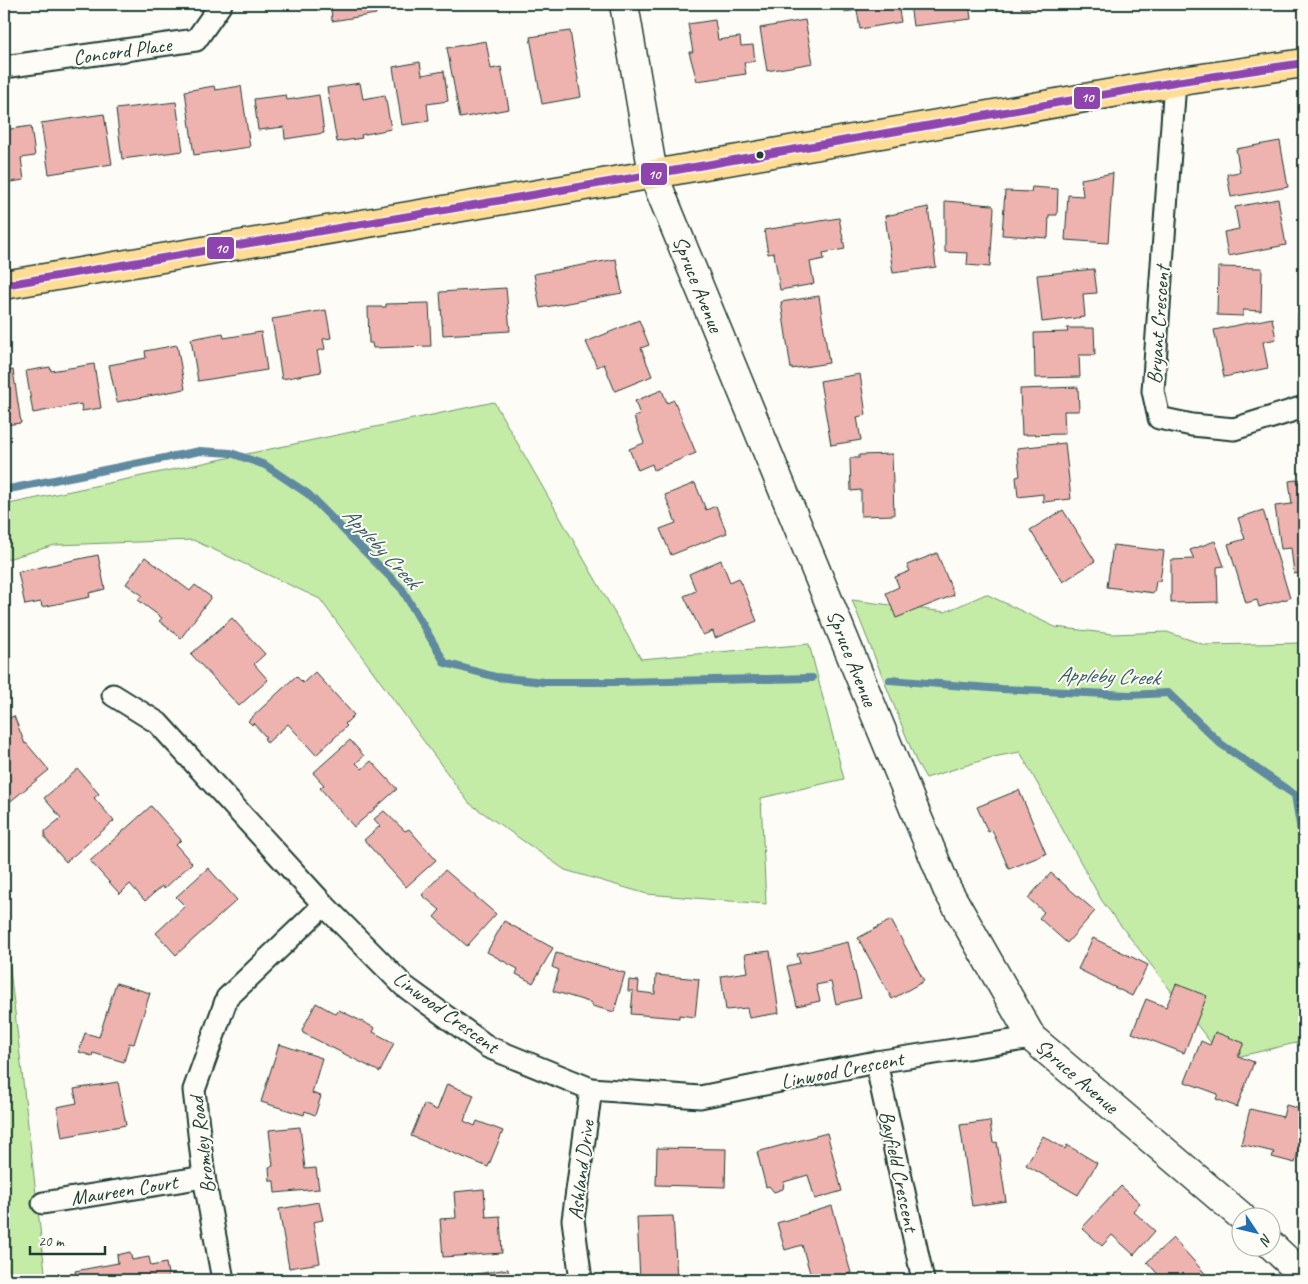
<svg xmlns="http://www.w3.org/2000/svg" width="1308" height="1284" font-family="Caveat,sans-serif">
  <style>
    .green { fill: #c4eca7; stroke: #72946e }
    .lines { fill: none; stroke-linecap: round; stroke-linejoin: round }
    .stream { stroke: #608aa0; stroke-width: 8 }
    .building { fill: #eeb3af; stroke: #1f3d34 }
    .street-casing { stroke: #1f3d34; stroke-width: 25 }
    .secondary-casing { stroke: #1f3d34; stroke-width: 31 }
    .primary-casing { stroke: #1f3d34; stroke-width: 31 }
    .street { stroke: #fdfcf7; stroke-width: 21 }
    .secondary { stroke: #fdfcf7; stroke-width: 28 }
    .primary { stroke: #ffdd96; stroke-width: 28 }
    .bus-1-casing { stroke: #fdfcf7; stroke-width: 11 }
    .bus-1 { stroke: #8e44ad; stroke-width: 8 }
    .bus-dot { fill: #1f3d34; stroke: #fdfcf7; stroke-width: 2 }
    .labels { text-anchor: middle; stroke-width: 4; stroke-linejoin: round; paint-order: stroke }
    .street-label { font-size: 21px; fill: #1f3d34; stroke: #fdfcf7 }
    .water-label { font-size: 22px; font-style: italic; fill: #3a5d61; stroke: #fdfcf7 }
    .line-badge { stroke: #fdfcf7; stroke-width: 2 }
    .badge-label { font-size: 14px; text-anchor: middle; font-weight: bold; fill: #fff }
  </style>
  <rect width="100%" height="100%" fill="#fdfcf7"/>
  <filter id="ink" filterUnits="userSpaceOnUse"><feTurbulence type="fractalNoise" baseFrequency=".02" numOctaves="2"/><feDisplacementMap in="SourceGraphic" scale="10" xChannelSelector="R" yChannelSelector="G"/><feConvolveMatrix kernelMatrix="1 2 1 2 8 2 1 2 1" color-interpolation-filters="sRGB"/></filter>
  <g filter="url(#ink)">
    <g class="green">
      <path d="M494,402l147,257 168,-15 35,135 -83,19 5,106 -119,-10 -82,-24 -96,-67 -149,-204 -127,-59 -138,5 -51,15v-55z"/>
      <path d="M986,594l69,33 58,7 54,-2 38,13 99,-2v398l-80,19 -122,-159 -82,-149 -27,5 -67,21 -10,-17 -64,-161 93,12z"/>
      <path d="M4,951l4,1 38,328h-42z"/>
    </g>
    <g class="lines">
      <g class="stream">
        <path d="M4,490l196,-39 31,2 34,12 43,29 94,95 43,74 51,14 48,5h75l193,-4"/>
        <path d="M890,680l112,9 127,6 39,-2 53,51 74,51 9,54"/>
      </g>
    </g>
    <g class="building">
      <path d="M326,4h48l2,10 -44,7 -1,-15 -5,1z"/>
      <path d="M844,4h54l3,18 -41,7 -3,-19 -12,2z"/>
      <path d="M910,4h59l2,15 -58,7z"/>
      <path d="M1020,4h31v1l-29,4z"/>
      <path d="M715,20l3,20 22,-3 1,9 12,-1 2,16 -11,2 2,11 -49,7 -8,-29h4l-5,-28z"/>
      <path d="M805,20l8,43 -46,8 -7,-43z"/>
      <path d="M570,31l11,66 -39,7 -12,-67z"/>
      <path d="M486,41l5,28 10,-2 8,42 -49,9 -13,-70z"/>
      <path d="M420,62l2,13 22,-4 4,30 -21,3 2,17 -27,4 -9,-58z"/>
      <path d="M360,83l3,16 22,-4 6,34 -30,6 1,3 -25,4 -10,-54z"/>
      <path d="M214,86l1,4 26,-4 9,61 -56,8 -9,-64z"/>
      <path d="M286,95l1,5 32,-5 5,38 -39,6 -1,-12 -26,3 -4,-31z"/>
      <path d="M176,102l7,49 -61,8 -6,-50z"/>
      <path d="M104,114l8,50 -63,10 -8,-51z"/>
      <path d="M31,126l4,30 -14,2 3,22 -20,3v-53z"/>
      <path d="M1280,141l8,46 -57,10 -4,-23 13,-2 -4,-23z"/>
      <path d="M1113,173l-5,70 -43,-3 3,-45 15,1 -2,-17z"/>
      <path d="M1032,187l26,2 -1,26h-8l-1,23 -46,-3 3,-44 26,1z"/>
      <path d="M1278,199l8,46 -58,11 -4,-24 15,-3 -4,-22z"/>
      <path d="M945,201l47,4 2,3 -4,59 -23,-2 1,-12 -23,-1z"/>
      <path d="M928,207l8,60 -43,6 -8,-57z"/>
      <path d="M839,218l6,31 -22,4 1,6 -14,3 4,22 -34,6 -6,-37 -6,1 -4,-24z"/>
      <path d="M616,259l6,34 -82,15 -6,-34z"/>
      <path d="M1218,267l44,1 -1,43 -18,-1v6l-26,-1z"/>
      <path d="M1094,269l3,24 -14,1 2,23 -43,5 -5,-47z"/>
      <path d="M1303,283h1v53h-7l1,-23h4z"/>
      <path d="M506,288l4,43 -67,4 -3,-43z"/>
      <path d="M819,296l10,67 -38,6 -10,-67z"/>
      <path d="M429,303l2,43 -58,2 -1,-5h-3l-1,-36h18v-3z"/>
      <path d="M326,310l5,28 -8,1 2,10 -8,2 4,21 -39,7 -10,-60z"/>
      <path d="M1272,318l4,21 -13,3 5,26 -44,9 -10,-47z"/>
      <path d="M639,320l10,25 -8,3 11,28 -37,15 -11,-27 -7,3 -11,-25z"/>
      <path d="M1067,328h27l1,27h-16l1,22 -45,1 -1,-45 34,-1z"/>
      <path d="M261,332l6,38 -69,11 -7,-42 32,-6 1,5z"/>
      <path d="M177,345l8,44 -68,13 -8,-37 37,-7 -1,-7z"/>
      <path d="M94,364l7,44 -19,3 -1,-7 -48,9 -7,-42 24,-4 1,4z"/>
      <path d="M13,370l8,53 -17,2v-54z"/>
      <path d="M860,374l6,41 -9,2 4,23 -30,5 -11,-64z"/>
      <path d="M1078,387l1,24h-15l1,23 -43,1 -2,-46z"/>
      <path d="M662,390l5,13 7,-3 22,53 -42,17 -2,-6 -14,6 -9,-21 15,-6 -10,-26 6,-2 -5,-14z"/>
      <path d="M1065,443l6,56 -28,3v-8l-25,3 -2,-20 4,-1 -3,-28z"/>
      <path d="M892,454l2,61 -33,1v-26l-10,1 -1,-33h9v-3z"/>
      <path d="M1304,479v93l-10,2 -3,-26 -10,1 -6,-43 17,-2 -3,-23z"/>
      <path d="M695,483l11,27 10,-4 11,27 -56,22 -11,-26 16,-6 -11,-28z"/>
      <path d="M1063,510l32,51 -32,21 -33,-52z"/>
      <path d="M1263,510l27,88 -31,9 -2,-7 -11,3 -18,-59 17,-5 -7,-21z"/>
      <path d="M1215,541l9,25 -7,1 1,35 -47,1v-43l23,-1 -4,-9z"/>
      <path d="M1113,545l51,6 -4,30h-4l-2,12 -47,-6z"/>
      <path d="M937,553l17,42 -58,23 -10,-25 13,-6 -4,-10 15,-6 -3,-6z"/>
      <path d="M98,555l7,34 -16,4 1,4 -48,10 -1,-5 -16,3 -7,-33z"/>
      <path d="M145,557l45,34 5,-6 16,12 -30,41 -22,-17 3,-3 -24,-18 4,-5 -16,-11z"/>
      <path d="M721,560l9,22 9,-4 18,43 -42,17 -2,-7 -10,4 -19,-39 12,-5 -7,-17z"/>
      <path d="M232,618l33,36 -11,10 14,16 -29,26 -48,-52z"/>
      <path d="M315,672l39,43 -9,9 2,2 -31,29 -28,-31 -21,19 -3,-5 2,-1 -13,-14 -1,2 -4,-4 48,-45 7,7z"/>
      <path d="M14,716l11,28 1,-1 23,27 -42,34 -3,-4v-21l4,-4 -4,-6v-49z"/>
      <path d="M350,740l14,16 -8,7 6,6 9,-8 26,28 -43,38 -34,-39 4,-3 -11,-12z"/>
      <path d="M78,769l21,25 -5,4 20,23 -48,41 -21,-24v-7l16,-13 -17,-20z"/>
      <path d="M1019,790l27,64 -37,15 -17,-39 -4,2 -11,-25z"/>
      <path d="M151,806l30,34 -5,5 16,18 -28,26 -2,-3 -17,15 -15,-17 -10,10 -30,-33z"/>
      <path d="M384,811l21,20 4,-2 27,31 -30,27 -42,-47 16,-14 -6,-7z"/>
      <path d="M208,868l29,32 -61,55 -20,-22 29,-27 -9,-9z"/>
      <path d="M445,870l51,44 -29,32 -33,-29 6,-7 -18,-15z"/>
      <path d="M1051,873l44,38 -28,32 -28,-25 5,-6 -16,-14z"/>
      <path d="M891,920l33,61 -32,18 -34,-61z"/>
      <path d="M504,921l49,27 -20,35 -17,-9 2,-5 -31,-17z"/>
      <path d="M1093,938l55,27 -16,31 -54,-27z"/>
      <path d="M848,942l13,56 -25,6 -5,-22 -15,3 4,16 -23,5 -10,-40 13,-3 -3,-9z"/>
      <path d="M770,951l9,62 -30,5 -2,-10 -21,2 -5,-34 27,-4 -3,-18z"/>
      <path d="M556,953l69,20 -11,39 -22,-6v-3l-39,-12 6,-21 -7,-3z"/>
      <path d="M656,975l43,4 -4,38 -16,-2v3l-48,-4 2,-23h-5l1,-11 10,1 -1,11 17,2z"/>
      <path d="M116,983l34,10 -16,51 -5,-1 -5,19 -31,-9 -1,3 -13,-4 6,-19 14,4z"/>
      <path d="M1176,984l31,12 -23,57 -52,-20 14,-34 20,8z"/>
      <path d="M316,1003l20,11 3,-4 36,18 -2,4 21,11 -14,29 -77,-39 -1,-3z"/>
      <path d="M1215,1032l29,11 -6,13 16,6 -17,45 -21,-8 2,-5 -33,-12 16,-41 9,4z"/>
      <path d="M279,1044l43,14 -10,35 9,3 -6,19 -10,-4 -1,4 -43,-13z"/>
      <path d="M118,1082l8,43 -64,12 -5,-30 20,-4 -3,-14z"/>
      <path d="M447,1084l27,11 -10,26 11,5 2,-5 26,10 -15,36 -77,-31 13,-32 13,6z"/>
      <path d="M1286,1105l18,5v17l-9,36 -23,-6 2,-5 -33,-8 9,-35 33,8z"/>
      <path d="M990,1121l3,22 4,-1 9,59 -34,5 -12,-81z"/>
      <path d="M300,1127l5,42 11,-1 3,21 -44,4 -1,-12h-4l-1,-14 4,-1 -4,-36z"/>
      <path d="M827,1133l15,58 -27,8 -7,-24 -24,7 -1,7 -9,3 -5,-6 -3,1 -9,-35z"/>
      <path d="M1043,1136l22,13 2,-4 30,18 -19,32 -52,-30z"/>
      <path d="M657,1148l69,1 -1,38 -69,-2z"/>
      <path d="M1304,1168v24l-4,-1z"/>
      <path d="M1121,1186l19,17 -7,8 22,20 -21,24 -22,-20 -10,11 -20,-18z"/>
      <path d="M484,1189l2,28 14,-1 2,37 -59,4 -3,-38 16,-1 -2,-26z"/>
      <path d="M319,1202l4,18 -10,2 7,41 -31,5 -10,-59z"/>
      <path d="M832,1206l19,67 -25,7h-14l-10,-35 -17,5 -8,-27z"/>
      <path d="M673,1216l4,62 -37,2 -3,-63z"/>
      <path d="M1173,1238l38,42h-48l-16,-18z"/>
      <path d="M130,1252l2,8 17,-3 2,9 15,-3 3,17h-92l-2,-9 43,-8 -1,-8z"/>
      <path d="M508,1269l1,11h-44l-1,-4z"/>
      <path d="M337,1277v3h-21z"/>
    </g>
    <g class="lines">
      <defs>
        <g id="street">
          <path d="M4,67l192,-27 25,-36"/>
          <path d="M1175,82l-22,309 6,27 33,7 42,4 70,-22"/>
          <path d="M113,695l45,28 166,182 80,81 84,61 103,42 109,8 176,-35 156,-24"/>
          <path d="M876,1062l47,218"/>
          <path d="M43,1203l161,-26"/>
          <path d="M223,1280l-19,-103 -10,-87 33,-92 97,-93"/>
          <path d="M581,1280l-8,-60 18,-131"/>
        </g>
        <g id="secondary">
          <path d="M624,4l29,170 294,715 85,149 209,178"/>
          <path d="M1270,1244l34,32"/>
        </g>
        <path id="primary" d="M4,285l622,-106 549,-97 129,-19"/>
      </defs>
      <use href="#street" class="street-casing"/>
      <use href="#secondary" class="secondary-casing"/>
      <use href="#primary" class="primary-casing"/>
      <use href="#street" class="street"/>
      <use href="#secondary" class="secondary"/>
      <use href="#primary" class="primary"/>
      <defs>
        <path id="bus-1" d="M4,285l622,-106 549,-97 129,-19"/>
      </defs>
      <use href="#bus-1" class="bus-1-casing"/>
      <use href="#bus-1" class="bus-1"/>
    </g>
  </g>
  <circle class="bus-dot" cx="760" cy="155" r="4.5"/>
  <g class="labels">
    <g class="street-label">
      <text transform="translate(122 51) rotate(-8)" y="7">Concord Place</text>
      <text transform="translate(698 284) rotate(68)" y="7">Spruce Avenue</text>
      <text transform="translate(1158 325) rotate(-86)" y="7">Bryant Crescent</text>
      <text transform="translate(852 658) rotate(68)" y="7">Spruce Avenue</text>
      <text transform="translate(446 1012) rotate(36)" y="7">Linwood Crescent</text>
      <text transform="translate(842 1070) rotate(-11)" y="7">Linwood Crescent</text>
      <text transform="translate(1077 1076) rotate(41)" y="7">Spruce Avenue</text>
      <text transform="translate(202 1145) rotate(-97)" y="7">Bromley Road</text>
      <text transform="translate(581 1170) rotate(-83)" y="7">Ashland Drive</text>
      <text transform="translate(899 1171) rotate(78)" y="7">Bayfield Crescent</text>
      <text transform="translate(124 1190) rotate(-9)" y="7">Maureen Court</text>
    </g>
    <g class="water-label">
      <text transform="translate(382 547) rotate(47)" y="8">Appleby Creek</text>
      <text transform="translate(1108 675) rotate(2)" y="8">Appleby Creek</text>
    </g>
  </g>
  <g class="line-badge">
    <rect x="1073" y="86" width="28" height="24" rx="5" fill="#8e44ad"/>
    <rect x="640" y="162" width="28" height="24" rx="5" fill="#8e44ad"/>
    <rect x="206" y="236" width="29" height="24" rx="5" fill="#8e44ad"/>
  </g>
  <g class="badge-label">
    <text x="1087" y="102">10</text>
    <text x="654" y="179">10</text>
    <text x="221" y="253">10</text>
  </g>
  <rect width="1308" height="1284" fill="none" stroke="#fdfcf7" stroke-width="20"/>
  <rect x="10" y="10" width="1288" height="1264" fill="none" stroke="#1f3d34" stroke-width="2" filter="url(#ink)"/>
  <g transform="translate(1256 1232) rotate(125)"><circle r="24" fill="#fdfcf7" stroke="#a4b0a9"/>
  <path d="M0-4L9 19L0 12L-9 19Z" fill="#1f6fb2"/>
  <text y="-8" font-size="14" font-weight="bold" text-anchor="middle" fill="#1f3d34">N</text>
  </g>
  <path d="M30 1246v8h75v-8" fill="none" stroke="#1f3d34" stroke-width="2.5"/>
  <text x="38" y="1246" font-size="15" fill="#1f3d34" stroke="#fdfcf7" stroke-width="4" paint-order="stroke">20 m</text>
</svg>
